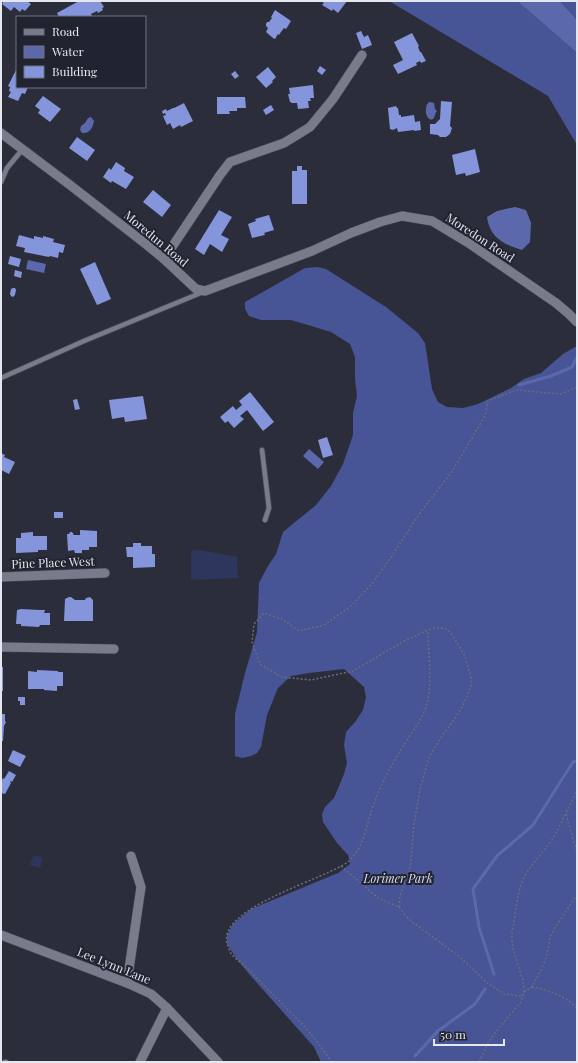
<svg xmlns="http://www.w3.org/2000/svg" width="578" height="1063" font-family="'Playfair Display',serif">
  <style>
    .green { fill: #2d365d }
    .forest { fill: #475495 }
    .water { fill: #5b69ac }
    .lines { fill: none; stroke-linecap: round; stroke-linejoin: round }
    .stream { stroke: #5b69ac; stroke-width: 3 }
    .building { fill: #8595db }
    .service-casing { stroke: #4a4c57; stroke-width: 6 }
    .minor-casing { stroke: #4a4c57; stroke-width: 10 }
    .path { stroke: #6b6d78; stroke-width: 1.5; stroke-dasharray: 2 2; stroke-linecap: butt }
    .service { stroke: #787c8a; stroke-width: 4.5 }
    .minor { stroke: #787c8a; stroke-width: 9 }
    .labels { text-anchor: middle; stroke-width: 4; stroke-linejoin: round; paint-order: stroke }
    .street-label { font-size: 12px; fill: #e5e7ef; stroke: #212430 }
    .park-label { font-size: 12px; font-style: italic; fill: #d9def2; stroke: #212430 }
  </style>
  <rect width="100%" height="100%" fill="#2b2e3a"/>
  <g class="green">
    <path d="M200,550l37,7 1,21 -47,2v-29z"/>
    <path d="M34,855l9,3 -3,10 -10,-3z"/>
  </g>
  <g class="forest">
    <path d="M389,1h128l60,52v92l-29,-49z"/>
    <path d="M560,1h17v19z"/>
    <path d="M317,267l9,2 60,38 32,26 7,10 7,46 6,13 9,5 16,1 15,-4 33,-16 13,-9 17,-6 22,-19 12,-7h2v715h-256l-7,-15 -64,-72 -14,-17 -9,-14v-9l6,-11 18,-15 87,-36 12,-9 -2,-9 -11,-12 -14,-21 -1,-8 3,-7 9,-9 10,-24 3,-11 -3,-18 2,-13 9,-10 8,-12 3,-13 -2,-10 -20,-18 -35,4 -18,3 -13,12 -11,27 -6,32 -4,6 -6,3 -9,2 -7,-2v-42l10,-41 12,-41 2,-49 9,-17 8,-12 7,-22 33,-27 15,-19 12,-22 10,-29v-22l4,-17 -2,-18v-21l-5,-13 -19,-12 -23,-7 -17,-5h-30l-12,-4 -4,-7v-7l60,-34z"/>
  </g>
  <g class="water">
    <path d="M517,1h43l17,19v33z"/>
    <path d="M430,102l4,1 1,6 2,2c-2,2 -2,5 -3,7 -5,5 -9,-4 -8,-8 0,-3 0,-4 2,-7z"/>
    <path d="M91,117l3,4c-1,6 -4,13 -12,12l-2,-3 1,-4 4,-3 3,-5z"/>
    <path d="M515,207l11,3 5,13 -1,19 -8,8c-19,-6 -32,-12 -35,-33l10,-6z"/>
    <path d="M28,260l18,4 -2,9 -18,-4z"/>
    <path d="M309,449l15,13 -6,7 -15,-13z"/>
  </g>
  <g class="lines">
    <g class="stream">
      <path d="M519,385l32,-9 21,-9 4,-8h1"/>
      <path d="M494,974l-15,-47 -6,-38 24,-33 36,-31 40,-63 4,-1"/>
      <path d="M415,1056l23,-25 37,-27 10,-15"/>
    </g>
  </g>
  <g class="building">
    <path d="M4,1h23l4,3 -6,7 -3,-2 -2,3 -6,-5 -3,4 -9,-7z"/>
    <path d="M79,1h21l4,6 -2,1 1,2 -5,3 -1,-2 -6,3 1,3h-33l-2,-4z"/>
    <path d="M321,1h26l-9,12 -5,-4 -1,2 -10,-6 2,-2z"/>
    <path d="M275,10l16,11 -5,8 -2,-1 -3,4 -2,3 -1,-1 -3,5 -2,-1 -7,-6 2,-4 -2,-2v-2l1,-2h2l3,-4 -1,-1z"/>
    <path d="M361,31l3,6 4,-2 4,10 -10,4 -6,-16z"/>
    <path d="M412,33l7,13 -1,1 2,5h1l5,9 -5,2 -1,-2 -4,2 1,2 -19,9 -5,-9 10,-5 -9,-18z"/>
    <path d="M320,66l6,4 -4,5 -5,-4z"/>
    <path d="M268,67l8,10 -4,4 1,1 -7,6 -10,-11z"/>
    <path d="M17,68v19h11l-3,7 -3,-1 -4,8 -10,-4 3,-5 -2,-1 1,-4 -2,-1z"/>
    <path d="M235,71l4,5 -4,3 -4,-5z"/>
    <path d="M313,85l1,13h-4l1,3h-3l1,7 -11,1 -1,-6h-6v-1h-1l-2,-8h2l-1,-6z"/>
    <path d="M43,96l18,13 -11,13 -12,-9 2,-3 -5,-4z"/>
    <path d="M217,97h28l1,11h-9v3h-8l1,3h-13z"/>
    <path d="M441,101l11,1 -2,24 2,2 -2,6 -4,3h-6l-2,-2 -8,-1v-10h5l5,-5z"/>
    <path d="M184,103l9,18 -12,6 -1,-2 -7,4 -3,-6 -3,2 -4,-9 3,-1 -1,-2 -2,1 -1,-3 4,-2 1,2 6,-3h1z"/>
    <path d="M271,105l3,5 -8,5 -3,-5z"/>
    <path d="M396,106l1,2h1l1,7h2v2l13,-2 1,7 5,-1 1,9 -7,1v-1l-16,2 -1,-4 -4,2 -3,-1 -2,-20v-1z"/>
    <path d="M77,137l18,13 -8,11 -18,-13z"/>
    <path d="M475,149l5,23 -14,4 -1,-3 -9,2 -4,-20z"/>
    <path d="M116,162l9,6 -1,3 10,6 -8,12 -14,-8 -1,2 -8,-6 6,-9 2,2z"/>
    <path d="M297,166h5v4h5v34h-15v-33h5z"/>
    <path d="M153,190l18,15 -9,12 -19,-15z"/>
    <path d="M219,210l13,7 -11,18 8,4 -7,13 -12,-8 -6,11 -9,-6z"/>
    <path d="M269,215l5,15 -10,3 1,2 -13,3 -4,-14 8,-3 -1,-2z"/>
    <path d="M19,235l15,4v-3l9,2v-2l11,3 -1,3 12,3 -2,8 -4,-1 -1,6 -8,-2 -1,1 -25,-5 1,-4 -9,-2z"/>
    <path d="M10,256l11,3 -2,8 -11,-3z"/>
    <path d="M95,262l16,37 -14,6 -17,-36z"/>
    <path d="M15,270l7,2 -1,6 -7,-2z"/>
    <path d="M13,288h2l1,2 -1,5 -2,2 -2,-1 -1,-2 1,-5z"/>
    <path d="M250,392l24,30 -11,9 -16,-21 -7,6 4,3 -10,9 -6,-7 -3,2 -5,-6 13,-11 3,4 6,-5 -3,-4z"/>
    <path d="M143,396l4,23 -22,3 -1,-5 -12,2 -3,-19z"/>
    <path d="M77,399l3,10 -5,1 -2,-10z"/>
    <path d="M327,437l6,18 -10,3 -5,-18z"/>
    <path d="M1,453l4,2 -1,2 11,5 -6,12 -8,-4z"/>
    <rect x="54" y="512" width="9" height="6"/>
    <path d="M80,530l17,1v16h-8v3h-7v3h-7l-1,-3 -6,1 -1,-17h2l1,-2h2l2,3h6z"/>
    <path d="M33,532v4h14v14h-9v2l-22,1v-15h5v-5z"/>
    <path d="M133,543h8v3h11v8h3v13l-22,1v-11h-6l-1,-10h7z"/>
    <path d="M69,597h2l4,3h10l1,-2 4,-1 3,3v21h-29l1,-22z"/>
    <path d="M21,609l19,1h5l-1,3h6v12h-10l-1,2 -18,-1v-2h-5l1,-14z"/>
    <rect x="1" y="667" width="2" height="24"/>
    <path d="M37,670l21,1v1h5v14h-6v5l-13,-1v-1h-16v-18l9,1z"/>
    <path d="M18,697h7v8h-5v-4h-2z"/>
    <path d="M1,714h4v7l1,1 -2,4 -1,15h-2z"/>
    <path d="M13,750l13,6 -6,11 -12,-6z"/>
    <path d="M9,771l7,4 -4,7 -1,-1 -1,1 1,1 -6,11 -4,-1v-11l2,-4 1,1z"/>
  </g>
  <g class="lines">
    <defs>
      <g id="service">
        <path d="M1,182l6,-14 15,-18"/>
        <path d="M1,378l83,-37 119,-49"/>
        <path d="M262,450l7,58 -4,12"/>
        <path d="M5,1062h1"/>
      </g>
      <g id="minor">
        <path d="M1,133l69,52 77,60 17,14 32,30 9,2 107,-40 39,-18 29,-11 22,-6 30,5 38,23 86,59 13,11 8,8"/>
        <path d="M164,259l56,-84 10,-13 54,-19 26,-16 23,-28 29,-44"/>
        <path d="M1,577l104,-4"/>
        <path d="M1,647l113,2"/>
        <path d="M1,935l126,48 24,11 16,14 51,54"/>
        <path d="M127,983l14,-96 -10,-31"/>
        <path d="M140,1062l27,-54"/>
      </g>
    </defs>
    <use href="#service" class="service-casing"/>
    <use href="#minor" class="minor-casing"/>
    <g class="path">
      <path d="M566,814l11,38"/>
      <path d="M341,866l37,32 21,9 5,7 8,8 48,35 25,24 7,5 12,8 18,2"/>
      <path d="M399,907l1,-11 9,-24 2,-13 3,-35 6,-35 9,-32 11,-18 13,-18 9,-14 7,-15 2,-7v-8l-6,-21 -14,-23 -5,-4 -5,-1h-6l-7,2 -24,11 -51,30 -42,9 -29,-3 -22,-13 -8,-22 2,-18 10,-11 18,6 17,12 25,-6 27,-19 20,-21 21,-29 27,-42 32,-41 34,-57 3,-15 28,-11 45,4 16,-7"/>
      <path d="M532,987c16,3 34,9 45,21"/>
      <path d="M524,992l8,-5 10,-19 4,-10 4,-20 4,-9 23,-34"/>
      <path d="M332,1062c-9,-12 -18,-25 -28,-36 -18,-19 -37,-37 -55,-56 -5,-5 -11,-9 -16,-14 -3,-3 -5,-9 -6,-13 -9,-36 100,-64 122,-82 16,-14 18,-41 26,-60 8,-22 20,-42 32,-61 8,-12 17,-24 20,-37 6,-24 1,-49 1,-73"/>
      <path d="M479,1062l9,-19 9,-13 24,-28 3,-10 -1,-11 -10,-32 -1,-8v-8l5,-31 2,-11 4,-11 5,-10 18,-22 8,-11 23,-46"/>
    </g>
    <use href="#service" class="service"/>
    <use href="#minor" class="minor"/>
  </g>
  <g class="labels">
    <g class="street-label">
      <text transform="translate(480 238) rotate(33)" y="4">Moredon Road</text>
      <text transform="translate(156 239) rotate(40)" y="4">Moredun Road</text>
      <text transform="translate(53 563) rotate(-2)" y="4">Pine Place West</text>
      <text transform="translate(114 966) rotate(22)" y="4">Lee Lynn Lane</text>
    </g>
    <g class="park-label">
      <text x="398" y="883">Lorimer Park</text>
    </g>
  </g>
  <rect width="578" height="1063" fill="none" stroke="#e5e7ef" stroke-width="4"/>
  <rect x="16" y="16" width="130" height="72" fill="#212430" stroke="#6f727c"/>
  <rect x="24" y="29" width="20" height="6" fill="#787c8a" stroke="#6f727c"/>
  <text x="52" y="36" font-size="12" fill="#e5e7ef">Road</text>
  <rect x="24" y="46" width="20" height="12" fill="#5b69ac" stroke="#6f727c"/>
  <text x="52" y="56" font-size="12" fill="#e5e7ef">Water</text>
  <rect x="24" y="66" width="20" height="12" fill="#8595db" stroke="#6f727c"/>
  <text x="52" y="76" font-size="12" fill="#e5e7ef">Building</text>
  <path d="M434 1039v6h70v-6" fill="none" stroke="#e5e7ef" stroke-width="2"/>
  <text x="440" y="1039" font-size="12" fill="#e5e7ef" stroke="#212430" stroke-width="3" paint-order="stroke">50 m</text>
</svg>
